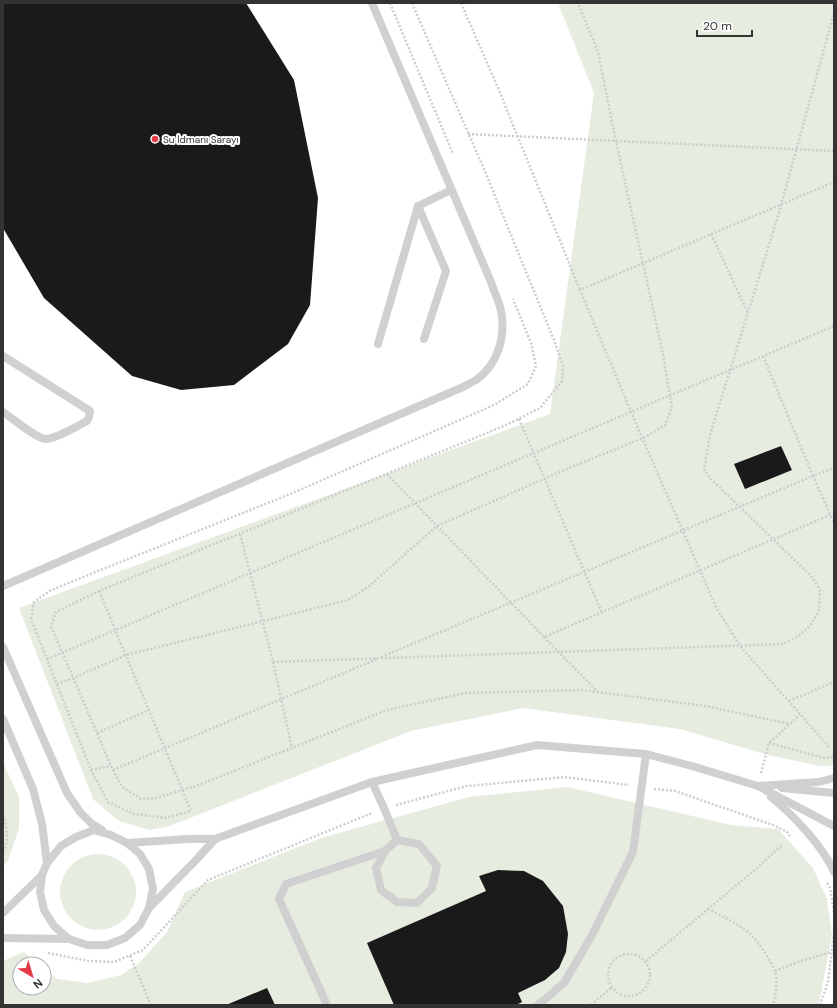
<svg xmlns="http://www.w3.org/2000/svg" width="837" height="1008" font-family="'DM Sans',sans-serif">
  <style>
    .green { fill: #e6ecdf }
    .building { fill: #1a1a1a }
    .lines { fill: none; stroke-linecap: round; stroke-linejoin: round }
    .path { stroke: #cdcdcd; stroke-width: 2.5; stroke-dasharray: 2 2; stroke-linecap: butt }
    .service { stroke: #d0d0d0; stroke-width: 8 }
    .poi-dot { fill: #e63946; stroke: #fff; stroke-width: 1.5 }
    .labels { text-anchor: middle; stroke-width: 4; stroke-linejoin: round; paint-order: stroke }
    .poi-label { font-size: 10px; fill: #333; stroke: #fff; text-anchor: start }
  </style>
  <rect width="100%" height="100%" fill="#fff"/>
  <g class="green">
    <path d="M558,3h276v763h-14l-52,-11 -88,-26 -157,-21 -112,23 -244,96 -18,3 -30,-9 -26,-22 -74,-191 531,-194 44,-321z"/>
    <path d="M3,763l16,34v31l-11,33 -5,5z"/>
    <path d="M567,787l164,38 47,4 35,39 14,31 5,36 -13,70h-816v-44l21,-9 14,12h-18v24h24v-19l13,10 30,4 34,-8 18,-12 28,-31 18,-40 136,-54 148,-41z"/>
    <circle cx="98" cy="892" r="38"/>
  </g>
  <g class="building">
    <path d="M3,3h243l48,77 24,118 -8,107 -22,39 -54,41 -53,5 -49,-14 -88,-78 -41,-70z"/>
    <path d="M781,446l11,24 -47,19 -11,-25z"/>
    <path d="M498,870l26,1 19,10 20,25 5,28 -2,18 -7,16 -14,12 -27,13 4,9 -6,3h-122l-27,-62 119,-52 -7,-15z"/>
    <path d="M267,988l8,17h-49z"/>
  </g>
  <g class="lines">
    <g class="path">
      <path d="M390,3l63,151"/>
      <path d="M412,3l74,171 68,166 9,26 -1,15 -22,27 -36,18 -405,165 -43,21 -5,14 60,140 11,21 19,12 15,-1 40,-12 191,-76 79,-17 116,-3 123,16 85,18"/>
      <path d="M461,3l37,85 82,202"/>
      <path d="M468,134l366,17"/>
      <path d="M711,234l37,79"/>
      <path d="M763,356l50,120 21,-8"/>
      <path d="M519,419l83,194"/>
      <path d="M387,474l157,163 286,-122"/>
      <path d="M240,534l33,128 19,86"/>
      <path d="M99,591l92,220 -25,7 -32,-4 -26,-12 -17,-32 -60,-151 3,-17 17,-12 244,-98 199,-87 34,-21 8,-18 -5,-23 -18,-44"/>
      <path d="M544,637l53,54"/>
      <path d="M381,657l432,-181 21,47"/>
      <path d="M47,659l787,-333"/>
      <path d="M273,662l510,-18 14,-7 13,-11 9,-15 1,-21 -9,-14 -101,-98 -6,-9 6,-34 68,-219 56,-203"/>
      <path d="M57,684l16,-6 53,-23 222,-55 20,-13 69,-61 125,-55 81,-33 11,-6 11,-7 7,-17 -9,-54 -48,-217 -17,-85 -20,-49"/>
      <path d="M789,701l45,-19"/>
      <path d="M97,733l52,-23"/>
      <path d="M769,743l55,15 10,-1"/>
      <path d="M829,747l-89,-101 -24,-39 -76,-174 -60,-143 254,-108"/>
      <path d="M91,770l20,-4"/>
      <path d="M113,770l264,-111"/>
      <path d="M761,773l8,-30 31,-28"/>
      <path d="M654,789l21,2 98,34 14,7 3,4"/>
      <path d="M396,805l71,-19 98,-9 64,8"/>
      <path d="M3,815c4,11 6,27 0,38"/>
      <path d="M827,883l3,5 4,24"/>
      <path d="M708,909c14,7 34,16 45,28 6,6 19,26 22,34 3,10 1,24 -2,34"/>
      <path d="M48,953l41,8 25,1 29,-12 65,-70 164,-67"/>
      <circle cx="629" cy="975" r="21"/>
      <path d="M130,956l21,49"/>
      <path d="M646,961l111,-93 26,-24"/>
      <path d="M775,971l26,-10 30,-9"/>
      <path d="M591,1005l21,-18"/>
      <path d="M820,1005l8,-23 6,-50"/>
    </g>
    <g class="service">
      <path d="M418,206l28,65 -22,68"/>
      <path d="M378,344l40,-138 33,-16"/>
      <path d="M3,356l87,55 -1,6 -2,4c-9,5 -31,17 -40,18 -9,1 -35,-21 -44,-27"/>
      <path d="M3,586l460,-199c4,-2 9,-5 13,-7 22,-15 30,-44 25,-69 -2,-10 -7,-19 -10,-29l-119,-279"/>
      <path d="M3,647l64,146 13,19 12,12 10,6"/>
      <path d="M3,719l30,70 9,35 5,39"/>
      <path d="M758,786l61,-4 15,-4"/>
      <path d="M782,788l52,5"/>
      <path d="M771,797c22,18 52,49 63,75"/>
      <path d="M94,830l17,5 16,8 13,11 9,15 4,20 -4,19 -9,17 -15,13 -18,7h-20l-18,-6 -15,-13 -10,-16 -4,-18 2,-17 5,-12 14,-17 15,-9z"/>
      <path d="M127,843l61,-4h27l157,-57 165,-37 109,9 46,12 66,20 76,40"/>
      <path d="M385,851l-9,17 5,22 16,12 20,1 15,-15 5,-22 -18,-22 -22,-4"/>
      <path d="M149,908l48,-49 18,-20"/>
      <path d="M3,913l39,-38"/>
      <path d="M3,938l66,1"/>
      <path d="M327,1005l-48,-106 7,-15 99,-33 12,-11 -13,-32 -12,-26"/>
      <path d="M538,1005l26,-22 28,-48 41,-83 13,-98"/>
    </g>
  </g>
  <circle class="poi-dot" cx="155" cy="139" r="4"/>
  <g class="labels">
    <g class="poi-label">
      <text x="163" y="143">Su İdmanı Sarayı</text>
    </g>
  </g>
  <rect width="837" height="1008" fill="none" stroke="#333333" stroke-width="8"/>
  <g transform="translate(32 976) rotate(142)"><circle r="19" fill="#ffffff" stroke="#adadad"/>
  <path d="M0-3L7 15L0 10L-7 15Z" fill="#e63946"/>
  <text y="-6" font-size="11" font-weight="bold" text-anchor="middle" fill="#333333">N</text>
  </g>
  <path d="M697 30v6h55v-6" fill="none" stroke="#333333" stroke-width="2"/>
  <text x="703" y="30" font-size="12" fill="#333333" stroke="#ffffff" stroke-width="3" paint-order="stroke">20 m</text>
</svg>
